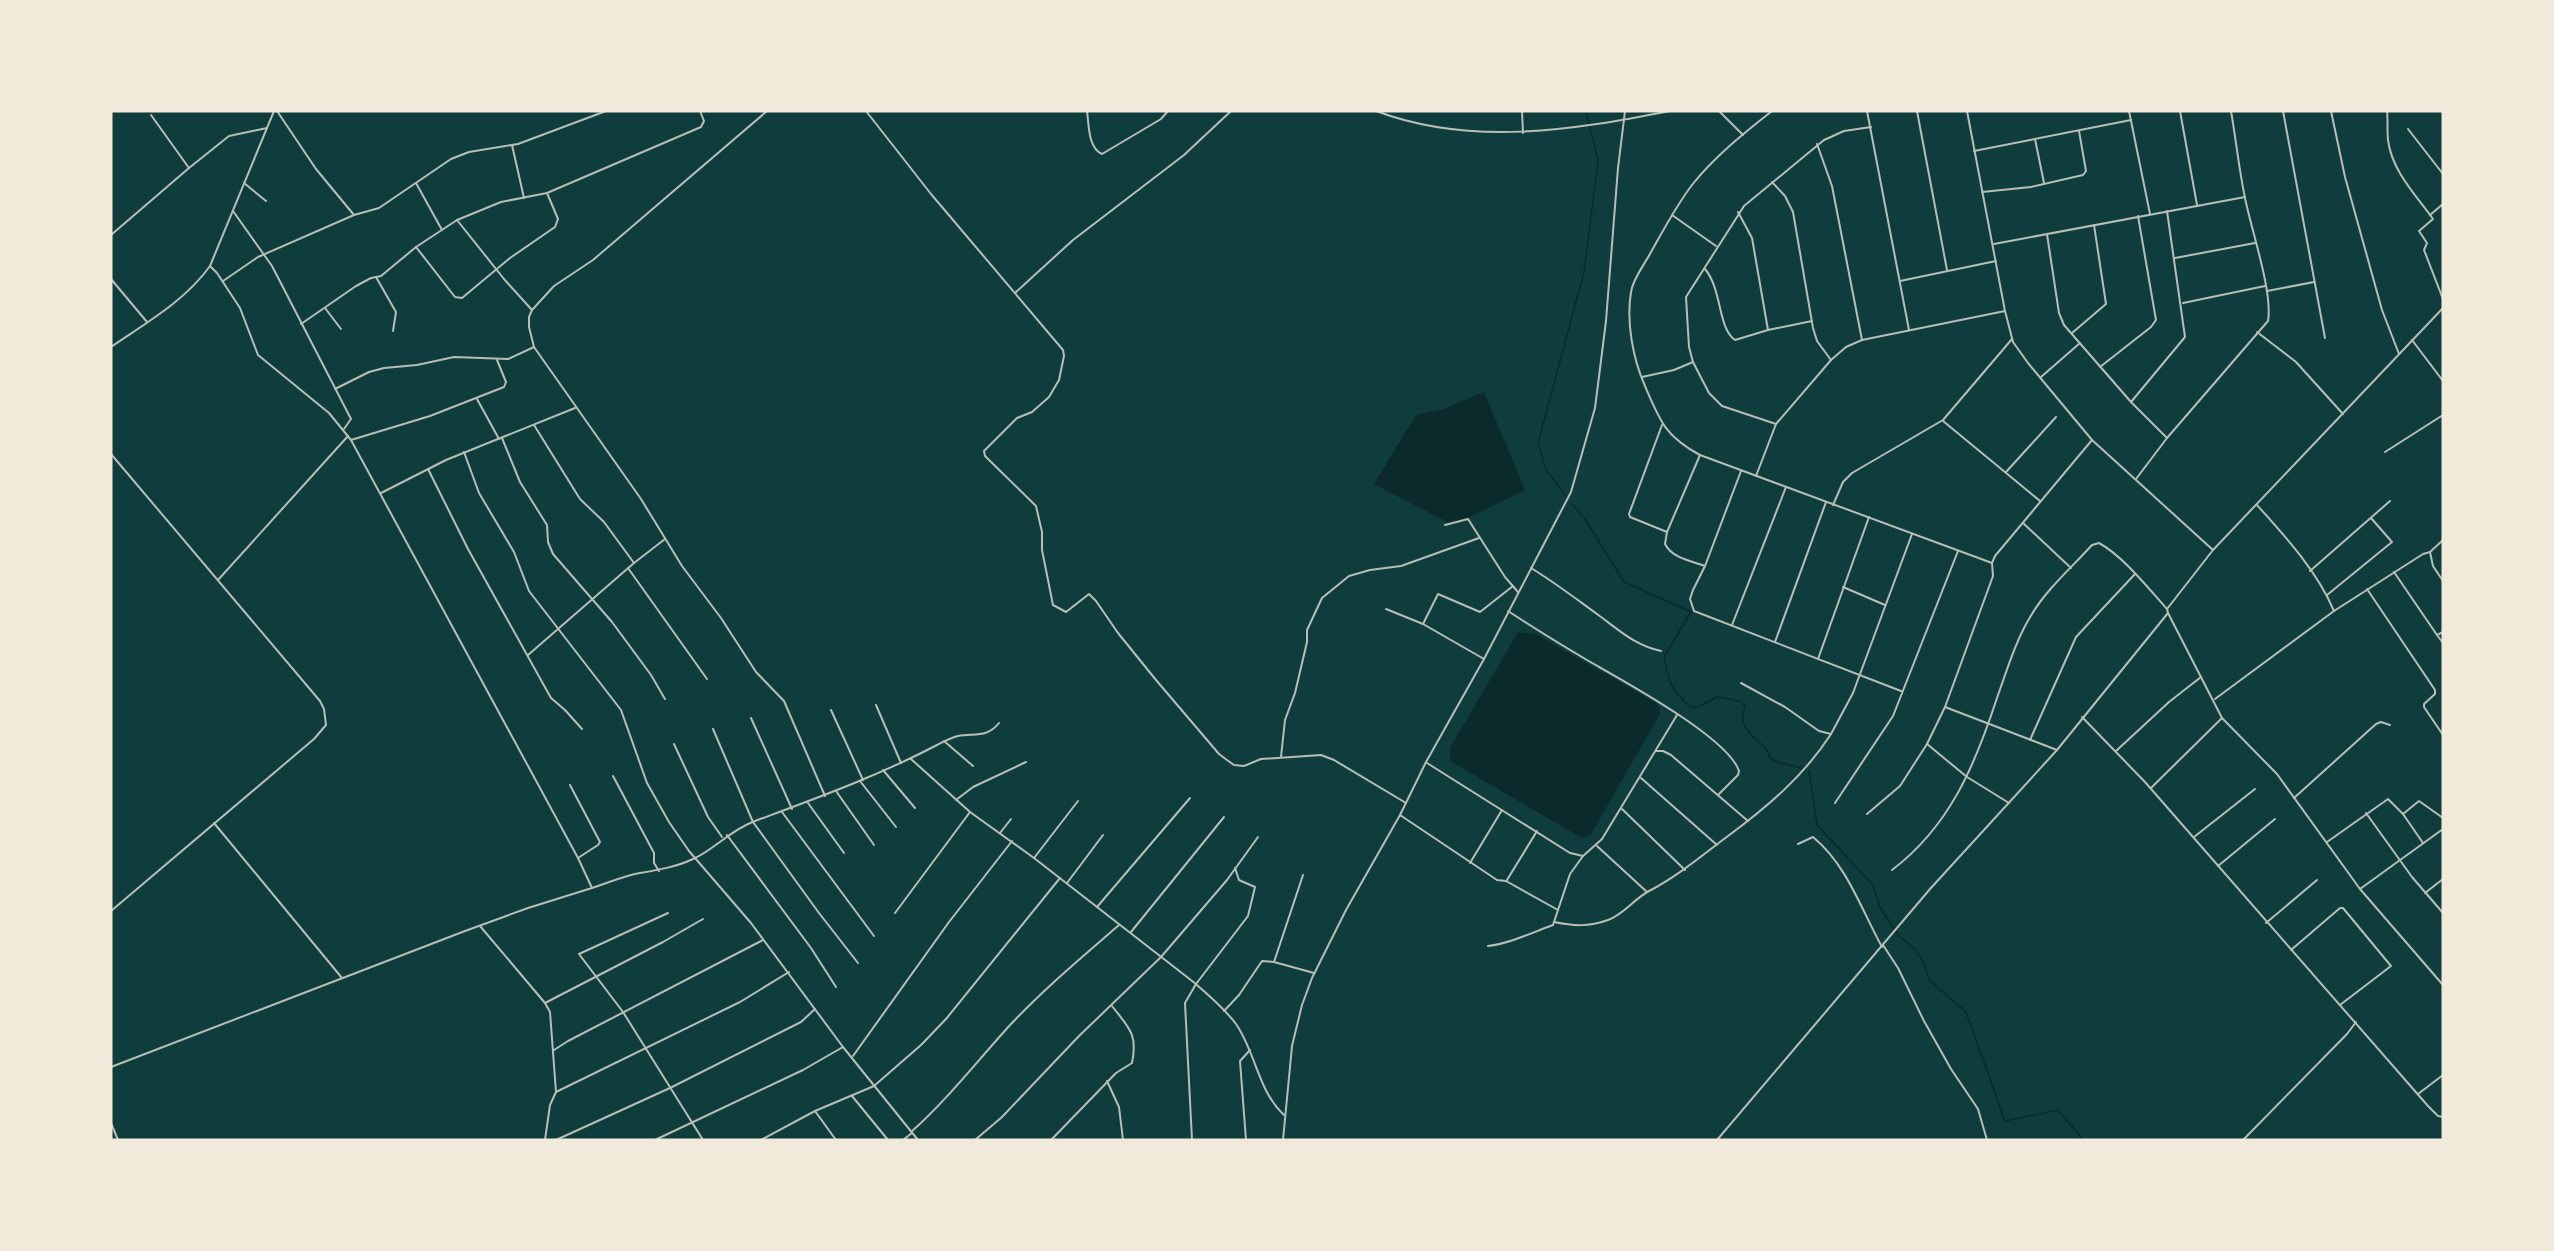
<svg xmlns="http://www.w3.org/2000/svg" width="2554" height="1251" font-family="Cabin,sans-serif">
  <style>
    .water { fill: #0a2a2b }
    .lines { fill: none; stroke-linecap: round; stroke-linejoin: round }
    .stream { stroke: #0a2a2b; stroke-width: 1.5 }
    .minor { stroke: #b8beb3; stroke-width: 2 }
    .tertiary { stroke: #b8beb3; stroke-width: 2 }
  </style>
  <rect width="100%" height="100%" fill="#0f3d3e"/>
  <g class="water">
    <path d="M1484,392l41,98 -72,35 -79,-41 42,-69 25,-5z"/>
    <path d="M1518,632l18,2 122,70 2,10 -70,122 -8,2 -132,-77v-13z"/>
  </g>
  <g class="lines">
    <g class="stream">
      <path d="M1565,495l-19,-25 -8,-27 46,-171 14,-111 -12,-50"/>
      <path d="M1573,505l12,14 39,63 67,30 -27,45c6,29 5,29 26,50h8l19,-10 23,4 5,5c-11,28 19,31 26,53 14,7 21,5 32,10"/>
      <path d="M1809,771l8,54 56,60 7,22 19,29 17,14 8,14 5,16 37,32 39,109 53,-11 23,27 -2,3"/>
    </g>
    <g class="minor">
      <path d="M277,111l39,58 38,46"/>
      <path d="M767,111l-174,149 -39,26 -22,24 -3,7v10l5,20 107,152 41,67 39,52 35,54 28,29 41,95"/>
      <path d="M866,111l65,83 132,156 1,6 -5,24 -10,17 -17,15 -15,6 -33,33 1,5 51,50 6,26v18l11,55 13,7 23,-18 7,7 22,32 38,47 63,74 8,6 7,5 10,1 17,-7 60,-4 13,5 72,43"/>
      <path d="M1087,111c2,14 1,37 15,43l59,-35 7,-8"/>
      <path d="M1522,111l1,22"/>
      <path d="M1719,111l24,24"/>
      <path d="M1772,111c-28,22 -58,46 -80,74 -16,21 -28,44 -41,67 -6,12 -18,26 -20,40 -5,30 2,67 14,94 15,35 20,50 55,69l292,108 3,-7 97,-116"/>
      <path d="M1867,111l42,219"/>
      <path d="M1917,111l30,159"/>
      <path d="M1967,111l38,200 8,31 15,21 64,77 121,110"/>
      <path d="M2129,111l21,103"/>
      <path d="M2180,111l17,94"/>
      <path d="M2283,111l42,227"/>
      <path d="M2331,111l14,66 37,133 17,44"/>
      <path d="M2387,111c1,10 0,19 1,29 4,31 27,54 45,79l-14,12 8,12 -3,7 19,49"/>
      <path d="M2442,111l1,3"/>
      <path d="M151,115l38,53"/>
      <path d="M2408,129l35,45"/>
      <path d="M2035,139l9,44"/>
      <path d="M1817,144l15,42 30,154"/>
      <path d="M512,145l12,53"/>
      <path d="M1974,151l157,-31"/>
      <path d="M1772,182l13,14 8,16 20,116 4,13 14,19"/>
      <path d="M244,183l22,18"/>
      <path d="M416,183l26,47"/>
      <path d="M1982,192l49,-5 52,-12 3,-4 -7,-40"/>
      <path d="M233,211l39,55 79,153 -7,10"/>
      <path d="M1738,212l14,26 16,92"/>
      <path d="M1672,215l44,31"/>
      <path d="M2430,215l13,-11"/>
      <path d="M457,220l47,59 28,31"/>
      <path d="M2047,234l12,79 5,12 67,77 36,36"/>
      <path d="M111,235l78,-67 40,-32 38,-8"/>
      <path d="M1994,244l251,-47"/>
      <path d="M416,247l39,50 7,1 48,-40 45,-31 3,-8 -11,-26"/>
      <path d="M2175,258l80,-15"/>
      <path d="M1705,269c17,20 13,60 30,71l33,-10 44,-9"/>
      <path d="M376,277l20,35 -3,19"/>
      <path d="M111,279l36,43"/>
      <path d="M223,281l35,-24 96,-42 25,-7 72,-49 18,-7 49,-8 88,-33"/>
      <path d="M1900,281l96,-20"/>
      <path d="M2267,291l47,-9"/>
      <path d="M1016,292l57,-52 111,-85 47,-44"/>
      <path d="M2183,303l82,-17"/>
      <path d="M325,308l16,21"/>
      <path d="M301,324l55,-38 15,-8 10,-2 35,-29 41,-27 44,-18 46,-9 154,-66 3,-6 -4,-10"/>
      <path d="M2257,332l39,30 47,52"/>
      <path d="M2072,333l34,-29 -12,-79"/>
      <path d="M2412,340l31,41"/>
      <path d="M2100,367l51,-40 5,-7 -18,-104"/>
      <path d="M1642,377l32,-7 19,-8"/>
      <path d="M2041,377l39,-34"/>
      <path d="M335,389l34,-17 15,-4 33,-3 37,-8 54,2 26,-12"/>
      <path d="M477,399l22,40"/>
      <path d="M2131,402l54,-65 -18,-126"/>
      <path d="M1943,421l97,80"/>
      <path d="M1776,424l-54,-18 -13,-13 -16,-31 -4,-15 -3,-50 58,-91 80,-66 20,-9 27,-4"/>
      <path d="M534,425l46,74 24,23 30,41"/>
      <path d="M1662,425l-33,89 1,3 37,15"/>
      <path d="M502,438l18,44 27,43 1,17 5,12 59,68 39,53 14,24"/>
      <path d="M351,440l79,-24 74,-29 2,-5 -9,-22"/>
      <path d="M464,452l15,41 35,59 15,39 92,119 26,73 22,39 20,29 62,72 92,124 75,93"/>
      <path d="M2385,452l58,-37"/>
      <path d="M111,454l209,247 4,8 2,16 -12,14 -203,172"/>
      <path d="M1700,455l-33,77 -2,12c7,14 26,17 40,22"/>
      <path d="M428,469l40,80 83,149 14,12 17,19"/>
      <path d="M1741,471l-36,95 -12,24 -3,9 4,12 207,80"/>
      <path d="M2006,472l50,-55"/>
      <path d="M1756,476l20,-52 55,-64 15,-13 16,-7 143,-29"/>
      <path d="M2136,479l31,-41 101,-117c5,-29 -17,-92 -23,-123 -6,-29 -9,-58 -14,-87"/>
      <path d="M381,493l65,-33 129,-52"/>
      <path d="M1833,505l10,-23 9,-9 91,-53 69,-81"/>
      <path d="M2257,505c28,31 60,66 77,106"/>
      <path d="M2023,523l48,45"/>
      <path d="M1445,525l23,-6 37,58 13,15"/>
      <path d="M2430,552l3,14 10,15"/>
      <path d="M628,568l79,111"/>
      <path d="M1531,568c23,14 44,30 66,46 22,16 37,31 64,37"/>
      <path d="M2310,571l80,-70"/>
      <path d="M2394,572l43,63 6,-3"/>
      <path d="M218,580l130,-144"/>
      <path d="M1843,587l42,18"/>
      <path d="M2367,589l68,101v4l-11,10v3l19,28"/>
      <path d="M2327,595l65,-53 -21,-24"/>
      <path d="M1386,609l37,15 61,35"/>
      <path d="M1508,611c26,17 52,33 79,49 33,19 141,77 152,111l-1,4 -20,20"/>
      <path d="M2168,613l54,105 55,56 83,115 83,96"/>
      <path d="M1423,624l15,-30 42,18 33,-26"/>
      <path d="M1732,625l54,-138"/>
      <path d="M2437,635l6,8"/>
      <path d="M1775,642l51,-140"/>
      <path d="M528,655l106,-92 31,-24"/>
      <path d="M1818,659l51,-142"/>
      <path d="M1741,683l44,24 34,24 12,3 22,-41 59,-159"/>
      <path d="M2215,699l119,-88 89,-57 7,-2 13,-12"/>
      <path d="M876,705l25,58"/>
      <path d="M1945,707l112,43"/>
      <path d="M831,710l32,70"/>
      <path d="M2082,717l63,65 283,324 10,10 5,1"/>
      <path d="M751,718l41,91"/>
      <path d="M713,729l40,93 66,91 39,50"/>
      <path d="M2030,740l46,-103 59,-63"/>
      <path d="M944,741l29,25"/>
      <path d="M674,744l34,73 14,20"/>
      <path d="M1927,744l40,33 42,26"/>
      <path d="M1656,751h7l8,4 77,66"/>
      <path d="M2116,751l53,-49 32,-25"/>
      <path d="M1281,757l4,-37 10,-27 12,-51v-12l15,-32 27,-22 21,-6 31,-4 78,-28"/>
      <path d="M911,759l59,53 64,46 162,126c13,12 29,25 40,40 20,29 22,67 48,91"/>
      <path d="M1427,763l143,90 13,3"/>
      <path d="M883,770l32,38"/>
      <path d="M613,776l41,77v10l5,8"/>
      <path d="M1641,778l76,67"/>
      <path d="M860,781l36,46"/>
      <path d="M570,785l30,57 -2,3 -20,13"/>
      <path d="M2151,788l71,-70"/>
      <path d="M836,791l38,54"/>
      <path d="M2294,798l82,-74 5,-2 9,3"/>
      <path d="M956,800l17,-13 53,-25"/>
      <path d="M808,803l36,50"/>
      <path d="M1835,803l58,-87 65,-165"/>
      <path d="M1622,809l63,61"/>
      <path d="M782,812l92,124"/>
      <path d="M2366,813l46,64 31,36"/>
      <path d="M1867,814l33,-28 27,-42 18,-37 48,-131 -1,-13"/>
      <path d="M2403,814l16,-13 24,17"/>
      <path d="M1400,815l97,65 9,1 52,29"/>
      <path d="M214,823l128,155"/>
      <path d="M1000,833l11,-14"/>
      <path d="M727,835l84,113 25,39"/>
      <path d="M2194,837l61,-48"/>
      <path d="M2327,842l61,-43 15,15 20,29"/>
      <path d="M1798,844l15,-7c34,28 48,72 69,110"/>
      <path d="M1597,846l50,46"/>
      <path d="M1034,858l44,-57"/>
      <path d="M1470,863l32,-53"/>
      <path d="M2218,866l57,-47"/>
      <path d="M1892,870c58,-44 83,-105 105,-172 10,-28 19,-59 35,-84 14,-24 41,-48 60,-69l7,-2c24,13 49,45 68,66"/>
      <path d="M1507,880l30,-49"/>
      <path d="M1067,883l36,-48"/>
      <path d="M592,888c16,-5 31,-12 48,-15 18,-3 36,-6 53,-14 21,-9 37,-29 62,-38 62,-23 123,-45 182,-76 6,-3 13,-7 21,-9 17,-3 29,2 41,-13"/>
      <path d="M2360,889l83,-60"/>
      <path d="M2425,893l18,-14"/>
      <path d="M1097,907l93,-109"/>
      <path d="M668,913l-89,41 44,58 80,128"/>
      <path d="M895,913l75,-101"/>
      <path d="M1554,922c19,4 35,5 54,-2 16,-6 26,-21 41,-29 29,-15 52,-35 79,-55 39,-29 76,-60 103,-102"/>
      <path d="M2266,923l51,-43"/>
      <path d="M480,926l65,77 5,9 6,80 -6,13 -5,35"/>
      <path d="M1131,932l93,-115"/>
      <path d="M1883,945l15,23 26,53 27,48 27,40 9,31"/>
      <path d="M1488,946c23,-3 43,-13 65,-21l17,-51 13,-18 19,-17 75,-124"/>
      <path d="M2291,950l49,-42h3l48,58 -51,39"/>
      <path d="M1274,962l29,-87"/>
      <path d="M545,1003l118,-61 40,-23"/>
      <path d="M1224,1011l15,-16 23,-34 12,1 40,11"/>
      <path d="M554,1050l14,-9 195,-101"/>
      <path d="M853,1056l96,-134 63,-81"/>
      <path d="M111,1067l354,-136 63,-23 64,-20 -14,-30 -227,-418 -22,-27 -71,-58 -18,-47 -23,-35 -7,-7"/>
      <path d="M1107,1081l12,26 4,33"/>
      <path d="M556,1092l184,-90 49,-30"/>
      <path d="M2418,1094l25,-19"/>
      <path d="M852,1096l36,44"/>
      <path d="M815,1111l21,29"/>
      <path d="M111,1123l7,17"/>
      <path d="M911,1132c37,-33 67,-72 100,-108 34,-36 71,-67 108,-99"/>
      <path d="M556,1140l114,-52 131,-66 14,-13"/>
      <path d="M655,1140l148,-70 40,-23"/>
      <path d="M761,1140l54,-29 59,-25 47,-41 25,-26 114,-141"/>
      <path d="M903,1140l9,-7"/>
      <path d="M975,1140l27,-23 77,-81 82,-79 66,-77 31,-43"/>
      <path d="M1051,1140l65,-67 16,-10c6,-29 -3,-35 -20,-57"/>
      <path d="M1192,1140l-7,-137 11,-19 52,-68 7,-29 -16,-7 -4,-12"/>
      <path d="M1246,1140l-6,-79 10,-11"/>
      <path d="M1283,1140l9,-94 10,-41 10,-27 34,-68 54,-95 26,-53 58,-103 87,-167 24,-84 11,-87 12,-153 7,-57"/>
      <path d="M1717,1140l213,-251 127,-139 111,-137 -1,-4 46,-59 230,-242"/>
      <path d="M2243,1140l104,-106 9,-12"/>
    </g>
    <g class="tertiary">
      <path d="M1376,111c96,36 197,19 294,0"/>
      <path d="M111,347c35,-24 74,-46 99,-81l64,-155"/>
    </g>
  </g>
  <rect width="2554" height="1251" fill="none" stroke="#f1e9da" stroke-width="225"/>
</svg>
